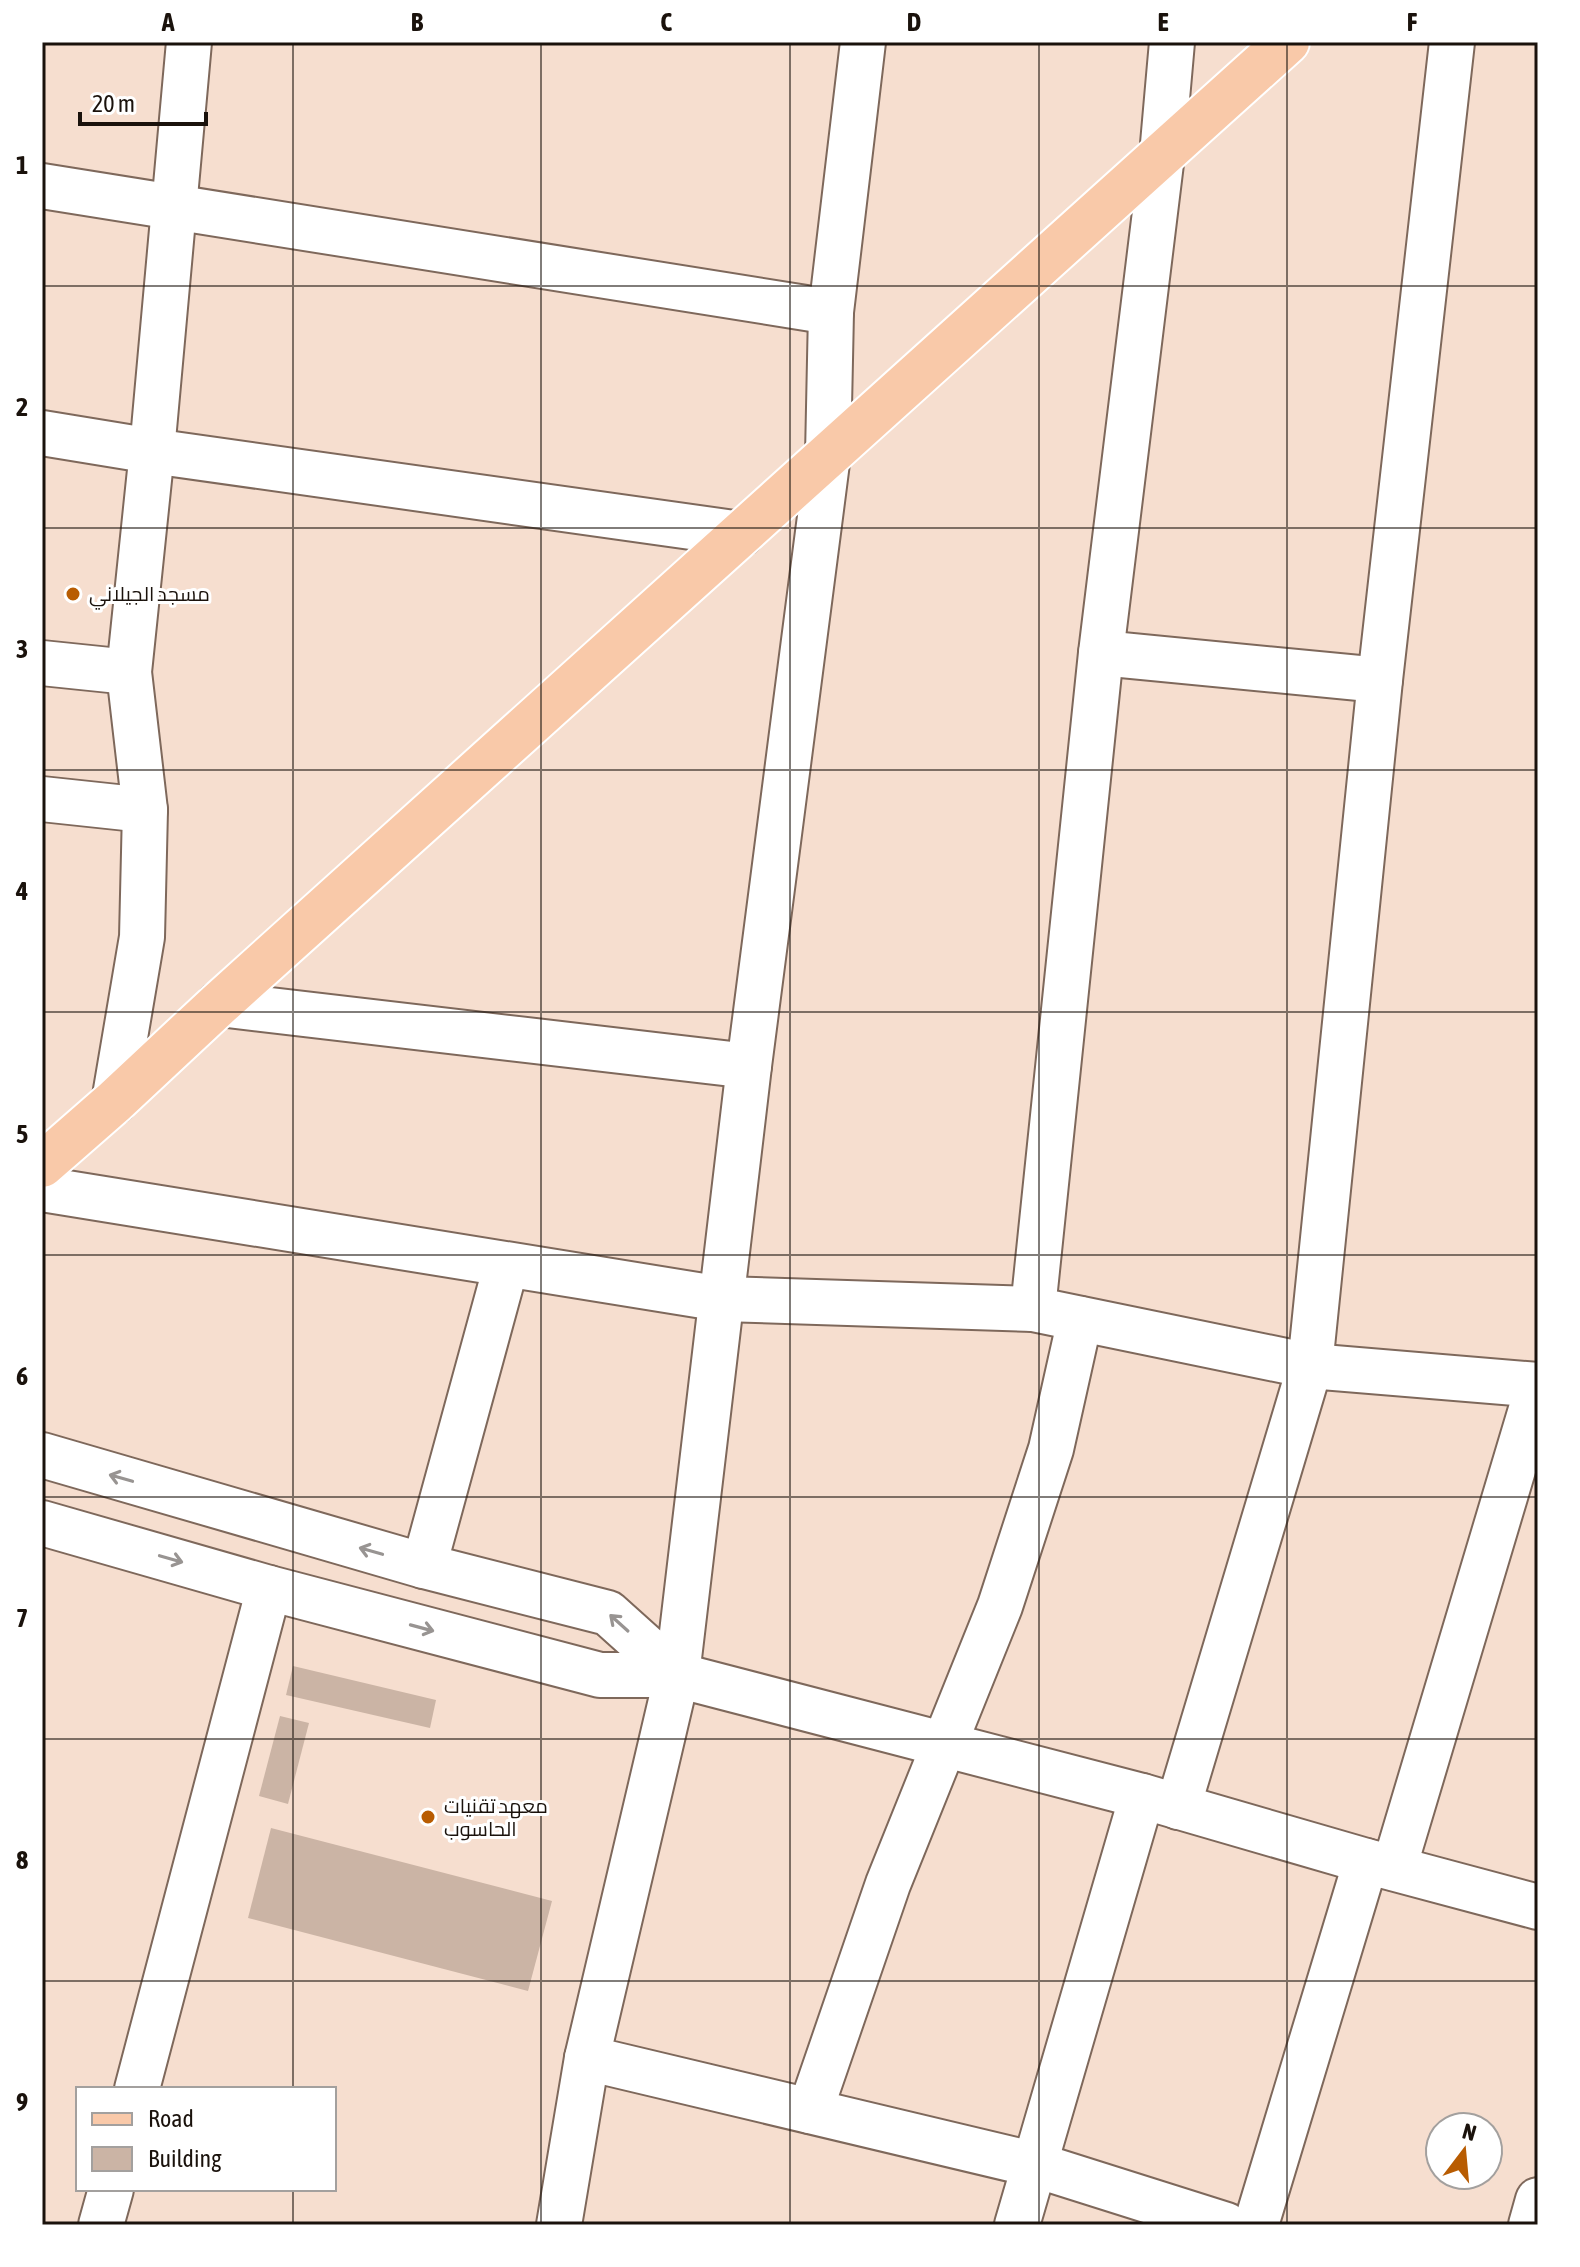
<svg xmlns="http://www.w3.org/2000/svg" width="1580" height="2267" font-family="'Asap Condensed',Cairo,sans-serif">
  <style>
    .building { fill: #cbb4a5 }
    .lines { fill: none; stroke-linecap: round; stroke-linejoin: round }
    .minor-casing { stroke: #7e685b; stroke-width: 48 }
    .major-casing { stroke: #fff; stroke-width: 48 }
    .minor { stroke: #fff; stroke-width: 44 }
    .major { stroke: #f9c9a9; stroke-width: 44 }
    .oneway { stroke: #989492 }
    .grid { fill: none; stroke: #1a120c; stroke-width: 2; stroke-opacity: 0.55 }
    .poi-dot { fill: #b85c02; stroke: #fff; stroke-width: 3 }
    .labels { text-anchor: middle; stroke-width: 6; stroke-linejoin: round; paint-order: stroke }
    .poi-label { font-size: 20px; fill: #1a120c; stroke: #fff; text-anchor: start }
    .neatline { fill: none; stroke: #1a120c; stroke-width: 3 }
    .grid-label { font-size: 26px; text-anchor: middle; font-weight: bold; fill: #1a120c }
  </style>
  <rect width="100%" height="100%" fill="#f6decf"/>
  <g class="building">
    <path d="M293,1666l143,34 -6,28 -144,-33z"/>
    <path d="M280,1716l29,7 -21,81 -29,-8z"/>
    <path d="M271,1828l281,73 -24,90 -280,-73z"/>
  </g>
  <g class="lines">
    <defs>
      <g id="minor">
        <path d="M863,42l-32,270 -3,143 -79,611 -72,609 -90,383 449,107 190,60"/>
        <path d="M42,186l789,126"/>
        <path d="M42,433l110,18 589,83"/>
        <path d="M1101,653l279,27"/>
        <path d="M42,663l87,9"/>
        <path d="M42,799l103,11"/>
        <path d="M219,1004l530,62"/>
        <path d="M114,1102l28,-165 3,-127 -16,-138 23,-221 37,-409"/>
        <path d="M42,1189l680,110 311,10 277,57 228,19"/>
        <path d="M1033,1309l68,-656 61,-498 10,-113"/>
        <path d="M42,1455l382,111 184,47 69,62"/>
        <path d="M42,1523l227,65 331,87h77l465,121 224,65 172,46"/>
        <path d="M424,1566l82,-300"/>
        <path d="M1178,1807l132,-441 70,-686 72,-638"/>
        <path d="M1394,1868l144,-482"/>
        <path d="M137,2089l132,-501"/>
        <path d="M810,2111l78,-227 112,-278 51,-157 29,-130"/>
        <path d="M101,2225l10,-36"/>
        <path d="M559,2225l28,-167"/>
        <path d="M1017,2225l125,-429"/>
        <path d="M1256,2225l110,-364"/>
        <path d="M1531,2225l7,-25"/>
      </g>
      <path id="major" d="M42,1165l72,-63 105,-98 1068,-962"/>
    </defs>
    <use href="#minor" class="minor-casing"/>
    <use href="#major" class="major-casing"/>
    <use href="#minor" class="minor"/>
    <use href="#major" class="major"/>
  </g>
  <defs><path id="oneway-shaft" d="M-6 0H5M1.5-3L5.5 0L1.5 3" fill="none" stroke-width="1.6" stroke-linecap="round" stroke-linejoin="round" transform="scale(2)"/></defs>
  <g class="oneway">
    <use href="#oneway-shaft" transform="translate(121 1478) rotate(-164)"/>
    <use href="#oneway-shaft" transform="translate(371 1551) rotate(-164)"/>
    <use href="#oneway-shaft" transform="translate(171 1559) rotate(16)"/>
    <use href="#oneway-shaft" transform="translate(619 1623) rotate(-138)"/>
    <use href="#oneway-shaft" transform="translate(422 1628) rotate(15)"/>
  </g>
  <path class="grid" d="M293,42v2047M541,42v2183M790,42v2183M1039,42v2183M1287,42v2183M42,286h1496M42,528h1496M42,770h1496M42,1012h1496M42,1255h1496M42,1497h1496M42,1739h1496M42,1981h1496M293,2189v36"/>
  <g class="poi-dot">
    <circle cx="73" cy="594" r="8"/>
    <circle cx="428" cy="1817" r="8"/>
  </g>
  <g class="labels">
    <g class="poi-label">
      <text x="89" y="601">مسجد الجيلاني</text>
      <text x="444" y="1813">معهد تقنيات<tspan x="444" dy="23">الحاسوب</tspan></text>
    </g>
  </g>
  <rect width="1580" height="2267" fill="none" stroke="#ffffff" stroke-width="88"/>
  <rect x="76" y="2087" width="260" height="104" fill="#ffffff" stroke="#a3a09e" stroke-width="2"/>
  <rect x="92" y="2113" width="40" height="12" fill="#f9c9a9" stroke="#a3a09e" stroke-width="2"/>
  <text x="148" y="2127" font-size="24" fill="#1a120c">Road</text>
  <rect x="92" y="2147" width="40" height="24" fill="#cbb4a5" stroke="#a3a09e" stroke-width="2"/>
  <text x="148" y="2167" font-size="24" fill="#1a120c">Building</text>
  <g transform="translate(1464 2151) rotate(16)"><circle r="38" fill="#ffffff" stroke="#a3a09e" stroke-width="2"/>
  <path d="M0-6L14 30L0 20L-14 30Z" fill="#b85c02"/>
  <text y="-12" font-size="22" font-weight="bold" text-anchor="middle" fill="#1a120c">N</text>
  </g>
  <path d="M80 112v12h126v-12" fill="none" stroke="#1a120c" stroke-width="4"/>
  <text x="92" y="112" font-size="24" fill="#1a120c" stroke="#ffffff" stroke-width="6" paint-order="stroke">20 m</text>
  <rect x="44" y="44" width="1492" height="2179" class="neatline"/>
  <g class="grid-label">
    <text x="168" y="31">A</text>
    <text x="417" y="31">B</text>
    <text x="666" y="31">C</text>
    <text x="914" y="31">D</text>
    <text x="1163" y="31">E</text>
    <text x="1412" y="31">F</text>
    <text x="22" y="174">1</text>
    <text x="22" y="416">2</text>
    <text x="22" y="658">3</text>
    <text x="22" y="900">4</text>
    <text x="22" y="1143">5</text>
    <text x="22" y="1385">6</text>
    <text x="22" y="1627">7</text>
    <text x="22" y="1869">8</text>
    <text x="22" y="2111">9</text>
  </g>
</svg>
